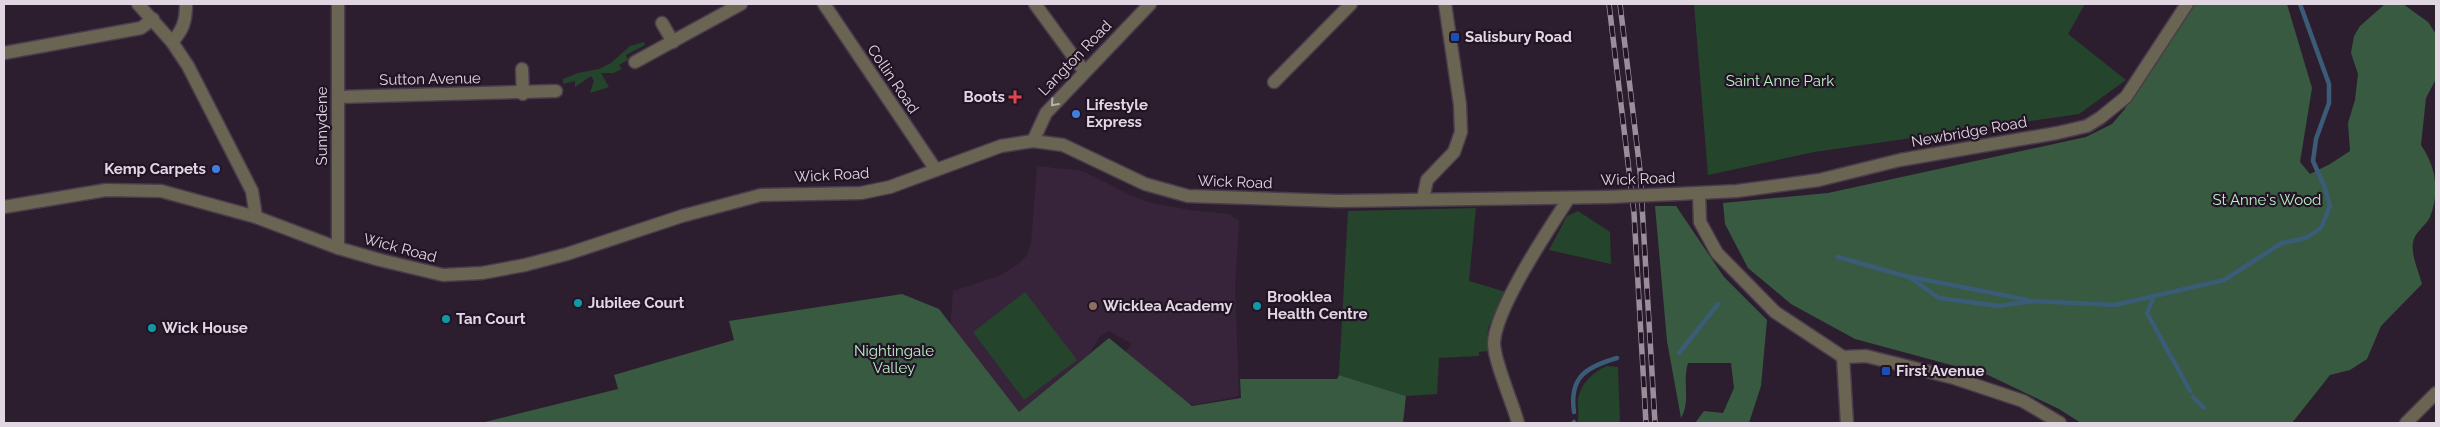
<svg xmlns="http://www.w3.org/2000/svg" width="2440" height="427" font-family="Raleway,sans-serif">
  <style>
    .built { fill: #38243a }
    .green { fill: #24442c }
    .forest { fill: #375a40 }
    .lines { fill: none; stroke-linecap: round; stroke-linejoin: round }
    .stream { stroke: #3a5c77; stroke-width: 4.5 }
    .minor-casing { stroke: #4a3c4c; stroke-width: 15 }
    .tertiary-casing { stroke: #4a3c4c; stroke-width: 15 }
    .minor { stroke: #6a6453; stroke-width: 12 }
    .tertiary { stroke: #6a6453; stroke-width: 12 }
    .rail-casing { stroke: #9a8e9b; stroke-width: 5.5 }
    .rail { stroke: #231425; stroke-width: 4; stroke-dasharray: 11; stroke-linecap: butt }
    .tertiary-bridge-casing { stroke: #4a3c4c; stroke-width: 15; stroke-linecap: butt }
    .tertiary-bridge { stroke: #6a6453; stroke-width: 12 }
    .oneway { stroke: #b7afb0 }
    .transit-dot { fill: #1a4fb4; stroke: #231425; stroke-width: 2 }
    .health-dot { fill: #e0444e; stroke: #231425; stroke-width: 2 }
    .shop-dot { fill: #3f7fe0; stroke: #231425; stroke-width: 2 }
    .culture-dot { fill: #0f9aa8; stroke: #231425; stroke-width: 2 }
    .education-dot { fill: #8d6e63; stroke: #231425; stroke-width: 2 }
    .labels { text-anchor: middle; stroke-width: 4.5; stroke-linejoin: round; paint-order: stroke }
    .poi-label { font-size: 15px; font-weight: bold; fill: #e1d7e2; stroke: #231425; text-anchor: start }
    .street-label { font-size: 15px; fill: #e1d7e2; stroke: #231425 }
    .park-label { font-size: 15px; fill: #b6f4c4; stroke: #231425 }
  </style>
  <rect width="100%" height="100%" fill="#2d1e2f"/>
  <path class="built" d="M1037,166l46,5 47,24 21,8 39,7 39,4 10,7 -4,67 4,108 -45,9 -83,-34 21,-27 -23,-13 -8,4 -12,19 -82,69 -57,-90 3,-42 46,-15 18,-11 10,-10 4,-11z"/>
  <g class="green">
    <path d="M1694,4h391l-17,30 58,46 -47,34 -265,38 -106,23z"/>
    <path d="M644,42l1,3 -19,10 2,5 -9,5 3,4 -9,4h-12l8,14 -19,6 4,-12 -3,-5 -16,11v-6l-12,3v-5l15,-6 21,-4 12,-6 19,-17z"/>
    <path d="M1476,208l-7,73 37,11 -18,36 -1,23 -8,1v4l-40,2 -2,36 -31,2 -67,-21 9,-164z"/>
    <path d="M1578,211l32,21 1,32 -62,-14 18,-34z"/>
    <path d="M1025,292l52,68 -53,40 -51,-68z"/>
    <path d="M1607,366l11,1 2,56h-43c3,-9 0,-15 1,-24 3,-16 15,-27 29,-33z"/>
  </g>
  <g class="forest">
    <path d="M2193,4h94l25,84 -12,74 10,12 20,-10 20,-13 -2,-28 7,-23 3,-26 -7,-21 3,-17 6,-10 25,-22h18l25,18 8,12v45l-10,19 -5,47c15,22 19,47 9,72 -4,8 -13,14 -16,22 -5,12 5,33 8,45l-41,42 -14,33 -17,11 -20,5 -38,48h-211l-22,-14 -71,-34 -133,-36 -64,-35 -43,-36 -23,-44 -2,-21 105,-10 258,-56 26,-13 12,-14z"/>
    <path d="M1655,206h21l48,71 43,43 -6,66 -12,37h-54l9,-12 19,2 11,-25 -3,-25h-43c-6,18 3,38 -7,55l-14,-77z"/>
    <path d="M902,294l37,15 80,103 90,-74 83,68 49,-8 -1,-19h97l2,-4 67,21 -3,27h3h-925l137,-34 -4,-14 120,-35 -5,-19z"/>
  </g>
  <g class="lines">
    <g class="stream">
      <path d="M1838,257l71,20 30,21 59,8 35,-5 82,4 109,-25 58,-37 24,-5 15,-10 9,-22 -5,-18 -12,-27 3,-22 13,-36v-19l-29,-80"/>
      <path d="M1911,277l117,23"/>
      <path d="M2154,296l-7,17 43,78"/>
      <path d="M1679,353l39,-49"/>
      <path d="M2193,397l11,11"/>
      <path d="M1574,412c-5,-35 12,-45 43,-54"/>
      <path d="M1573,423l1,-1"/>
    </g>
    <defs>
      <g id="minor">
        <path d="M138,4l34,38 16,24 64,125 4,26"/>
        <path d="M824,4l112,166"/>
        <path d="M1035,4l49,67"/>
        <path d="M662,23l11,19"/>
        <path d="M172,42c11,-12 14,-21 14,-38"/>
        <path d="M4,53l137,-25 12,-9"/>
        <path d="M635,62l106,-58"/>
        <path d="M522,69l1,25"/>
        <path d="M1274,82l77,-78"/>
        <path d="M338,97l218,-6"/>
        <path d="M1699,193l1,29 17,31 58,59 68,45 23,-1 88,22 69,23 37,22"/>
        <path d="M338,248v-244"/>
        <path d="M1843,357l4,66"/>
        <path d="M1518,423c-5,-20 -24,-61 -24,-80 1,-34 56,-116 75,-145"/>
        <path d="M2406,423l30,-30"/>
      </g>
      <g id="tertiary">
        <path d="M1033,141l13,-28 104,-109"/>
        <path d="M1676,194l61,-3 82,-11 81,-20 157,-27 30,-7 13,-8 26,-21 61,-93"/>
        <path d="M1423,199l4,-19 27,-28 7,-20 -1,-27 -15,-101"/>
        <path d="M4,207l102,-17 55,1 95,26 82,31 42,12 63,15 39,-2 43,-8 42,-11 115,-38 79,-21 100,-2 29,-6 111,-41 32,-5 30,4 82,39 43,12 150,5 269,-4"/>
      </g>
    </defs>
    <use href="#minor" class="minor-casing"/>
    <use href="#tertiary" class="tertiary-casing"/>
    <use href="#minor" class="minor"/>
    <use href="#tertiary" class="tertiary"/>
    <defs>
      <g id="rail">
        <path d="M1609,4l25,209 12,210"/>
        <path d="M1620,4l20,167 15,252"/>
      </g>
    </defs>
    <use href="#rail" class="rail-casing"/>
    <use href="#rail" class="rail"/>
    <defs>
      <path id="tertiary-bridge" d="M1607,197l69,-3"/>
    </defs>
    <use href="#tertiary-bridge" class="tertiary-bridge-casing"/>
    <use href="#tertiary-bridge" class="tertiary-bridge"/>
  </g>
  <defs><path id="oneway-chevron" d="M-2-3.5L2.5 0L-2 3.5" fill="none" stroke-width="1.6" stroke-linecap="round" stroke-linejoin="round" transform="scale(1.25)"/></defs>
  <use class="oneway" href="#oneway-chevron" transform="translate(1054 103) rotate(132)"/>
  <g class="transit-dot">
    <rect x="1450" y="32" width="10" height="10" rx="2.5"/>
    <rect x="1881" y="366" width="10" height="10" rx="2.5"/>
  </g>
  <path class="health-dot" d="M1012.5 89.5h5v5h5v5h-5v5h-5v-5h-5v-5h5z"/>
  <g class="shop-dot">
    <circle cx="1076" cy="114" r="5"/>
    <circle cx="216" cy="169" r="5"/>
  </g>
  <g class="culture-dot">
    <circle cx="578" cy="303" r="5"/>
    <circle cx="1257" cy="306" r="5"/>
    <circle cx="446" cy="319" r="5"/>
    <circle cx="152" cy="328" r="5"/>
  </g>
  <circle class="education-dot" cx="1093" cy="306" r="5"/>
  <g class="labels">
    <g class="poi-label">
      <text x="1465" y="42">Salisbury Road</text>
      <text x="1005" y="102" text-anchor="end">Boots</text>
      <text x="1086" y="110">Lifestyle<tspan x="1086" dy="17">Express</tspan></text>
      <text x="206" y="174" text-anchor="end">Kemp Carpets</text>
      <text x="1267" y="302">Brooklea<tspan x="1267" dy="17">Health Centre</tspan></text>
      <text x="588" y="308">Jubilee Court</text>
      <text x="1103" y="311">Wicklea Academy</text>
      <text x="456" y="324">Tan Court</text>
      <text x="162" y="333">Wick House</text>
      <text x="1896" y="376">First Avenue</text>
    </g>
    <g class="street-label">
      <text transform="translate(1075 58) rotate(-46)" y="5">Langton Road</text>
      <text transform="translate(430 79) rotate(-1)" y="5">Sutton Avenue</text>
      <text transform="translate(893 79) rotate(56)" y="5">Collin Road</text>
      <text transform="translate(322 126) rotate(-90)" y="5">Sunnydene</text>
      <text transform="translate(1969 132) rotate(-10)" y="5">Newbridge Road</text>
      <text transform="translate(832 175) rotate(-3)" y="5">Wick Road</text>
      <text transform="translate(1638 179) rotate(-2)" y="5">Wick Road</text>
      <text transform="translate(1235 182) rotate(2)" y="5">Wick Road</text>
      <text transform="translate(400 248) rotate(15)" y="5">Wick Road</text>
    </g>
    <g class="park-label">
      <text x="1780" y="86">Saint Anne Park</text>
      <text x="2267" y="205">St Anne's Wood</text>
      <text x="894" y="356">Nightingale<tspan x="894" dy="17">Valley</tspan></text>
    </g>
  </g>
  <rect width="2440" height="427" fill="none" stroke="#e1d7e2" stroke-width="10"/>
</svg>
